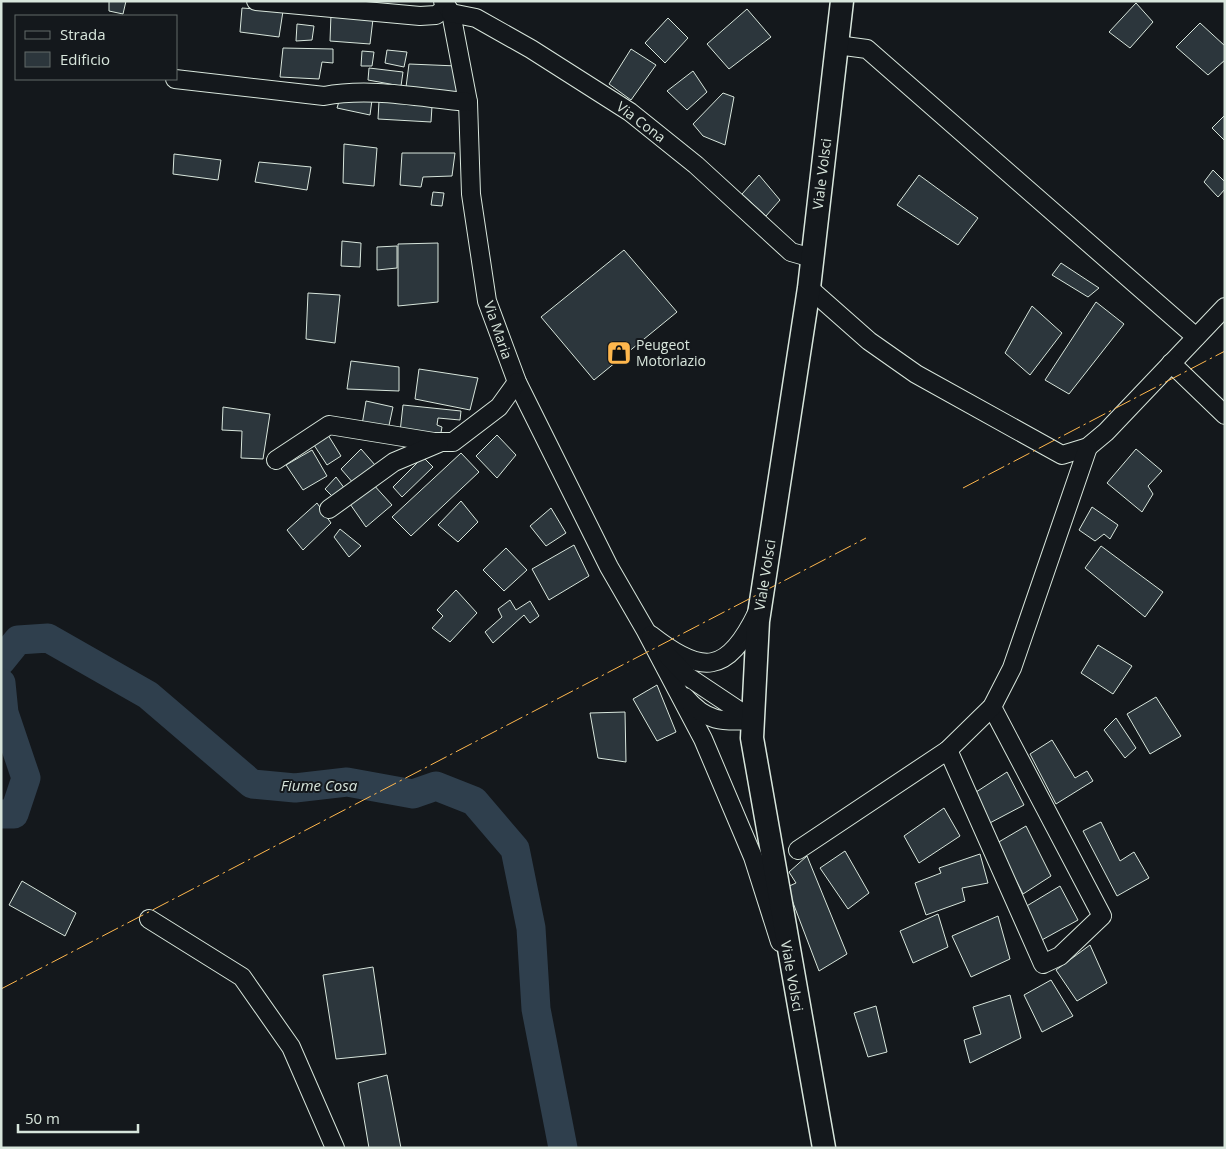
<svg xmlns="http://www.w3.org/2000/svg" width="1226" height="1149" font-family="'Open Sans',sans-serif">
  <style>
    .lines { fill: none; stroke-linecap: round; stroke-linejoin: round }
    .river { stroke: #2f3f4d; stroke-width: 29 }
    .building { fill: #2c363c; stroke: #d8e6dc }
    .minor-casing { stroke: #d8e6dc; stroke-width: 20 }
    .major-casing { stroke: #d8e6dc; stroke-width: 25 }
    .minor { stroke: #14181c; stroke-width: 18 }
    .major { stroke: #14181c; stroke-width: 22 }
    .power { stroke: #ffb74d; stroke-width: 1; stroke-dasharray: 18 4 2.5 4; stroke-linecap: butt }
    .labels { text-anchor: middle; stroke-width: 4; stroke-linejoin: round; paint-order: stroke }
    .street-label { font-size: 14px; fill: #d8e6dc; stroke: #14181c }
    .poi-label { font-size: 14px; fill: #d8e6dc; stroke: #14181c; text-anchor: start }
    .water-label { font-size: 15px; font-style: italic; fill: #d8e6dc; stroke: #14181c }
  </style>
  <rect width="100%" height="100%" fill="#14181c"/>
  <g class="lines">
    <g class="river">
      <path d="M1,661l17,-21 30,-2 100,57 104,89 43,4 52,-6 66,12 23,-8 38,15 41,48 16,79 5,81 27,139"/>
      <path d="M1,683l3,30 22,65 -12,36h-13"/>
    </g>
  </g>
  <g class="building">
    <path d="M109,1h17l-3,13 -14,-3z"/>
    <path d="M1136,3l17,19 -23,26 -21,-16z"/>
    <path d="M242,8l41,3 -4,26 -39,-5z"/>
    <path d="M747,9l24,28 -42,32 -22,-25z"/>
    <path d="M331,14l42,5 -3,25 -40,-3z"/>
    <path d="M668,18l20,20 -23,25 -20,-20z"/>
    <path d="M1200,23l25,23v14l-17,15 -32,-28z"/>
    <path d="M297,24l17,2 -2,14 -16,1z"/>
    <path d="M283,48l50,1v14l-11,-1 -3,17 -39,-2z"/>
    <path d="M631,49l25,16 -25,35 -22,-16z"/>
    <path d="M387,50l20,2 -3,15 -19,-4z"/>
    <path d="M362,51l12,1 -2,14h-11z"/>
    <path d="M409,64l48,2 2,29 -53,-8z"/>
    <path d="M369,68l34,4 -2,14 -33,-6z"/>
    <path d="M693,71l14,21 -20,18 -20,-19z"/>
    <path d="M723,93l11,4 -9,48 -22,-9 -10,-12z"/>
    <path d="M340,98l32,2 -2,15 -33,-7z"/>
    <path d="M379,101l53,5 -1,16 -53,-3z"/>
    <path d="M1225,115v26l-13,-13z"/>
    <path d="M344,144l33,4 -3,38 -31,-3z"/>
    <path d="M402,153h53l-3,23 -29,1 -2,10 -21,-2z"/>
    <path d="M174,154l47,6 -3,20 -45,-6z"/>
    <path d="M259,162l52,5 -4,23 -52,-8z"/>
    <path d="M1213,170l12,12v7l-7,8 -14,-15z"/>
    <path d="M759,175l21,25 -14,16 -24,-22z"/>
    <path d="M919,175l59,43 -20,27 -61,-40z"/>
    <path d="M433,192l11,1 -2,13 -11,-1z"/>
    <path d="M342,241l19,2 -1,24 -19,-1z"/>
    <path d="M438,243v59l-40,4v-62z"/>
    <path d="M397,246v22l-20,2v-23z"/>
    <path d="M624,250l53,62 -83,68 -53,-63z"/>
    <path d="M1061,263l38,25 -11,9 -36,-22z"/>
    <path d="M308,293l32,2 -5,48 -29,-4z"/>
    <path d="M1096,302l28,22 -55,70 -24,-14z"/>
    <path d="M1032,306l30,27 -32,42 -25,-22z"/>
    <path d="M351,361l48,6v24l-52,-2z"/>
    <path d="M419,369l59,9 -8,32 -55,-11z"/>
    <path d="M366,401l27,6 -5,23 -26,-5z"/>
    <path d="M403,405l58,6 -1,9 -22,-2 -1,7 5,2 -2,11 -40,-6z"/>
    <path d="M223,407l47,7 -7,45 -22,-1 1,-27 -20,-1z"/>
    <path d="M328,435l13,21 -14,9 -13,-20z"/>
    <path d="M497,435l19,20 -19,23 -21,-22z"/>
    <path d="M361,449l14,16 -21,19 -13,-15z"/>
    <path d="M1136,449l26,22 -14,15 5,8 -11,18 -35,-29z"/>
    <path d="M312,450l15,26 -24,14 -17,-25z"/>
    <path d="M461,453l18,19 -68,64 -19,-19z"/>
    <path d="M423,457l10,10 -31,30 -9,-10z"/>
    <path d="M336,477l9,12 -10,10 -10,-10z"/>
    <path d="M372,483l20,22 -26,22 -18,-26z"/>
    <path d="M461,501l17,21 -20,20 -20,-17z"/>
    <path d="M317,503l14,20 -28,27 -16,-20z"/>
    <path d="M1092,507l26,18 -8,14 -6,-5 -9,7 -16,-11z"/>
    <path d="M551,508l15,25 -20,13 -16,-20z"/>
    <path d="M340,529l21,17 -12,11 -15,-20z"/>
    <path d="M574,545l15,31 -40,24 -17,-31z"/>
    <path d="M1101,546l62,46 -18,25 -60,-49z"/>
    <path d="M506,548l21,22 -23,21 -21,-21z"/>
    <path d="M456,590l21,23 -27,29 -18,-14 11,-12 -6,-6z"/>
    <path d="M510,600l6,10 14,-9 9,15 -9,7 -6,-8 -31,28 -8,-11 17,-15 -4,-8z"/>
    <path d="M1098,645l34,21 -19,28 -32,-21z"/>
    <path d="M657,685l19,47 -19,9 -24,-42z"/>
    <path d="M1156,697l25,39 -31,18 -23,-40z"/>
    <path d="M625,712l1,50 -28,-4 -8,-45z"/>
    <path d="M1116,718l20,30 -11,10 -21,-28z"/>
    <path d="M1052,740l23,38 12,-7 6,10 -37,23 -26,-50z"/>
    <path d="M1007,772l17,33 -38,20 -13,-31z"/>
    <path d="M944,808l16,28 -41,27 -15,-27z"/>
    <path d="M1101,822l19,39 14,-9 15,26 -32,18 -34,-65z"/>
    <path d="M1026,826l25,50 -28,18 -26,-51z"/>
    <path d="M845,851l24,42 -21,16 -28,-41z"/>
    <path d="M980,854l8,29 -26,5 3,13 -39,14 -11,-32 26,-10 -2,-5z"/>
    <path d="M807,856l40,98 -28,17 -32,-84 9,-4 -7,-11z"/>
    <path d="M22,881l54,32 -11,23 -56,-31z"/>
    <path d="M1060,886l18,34 -38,21 -15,-34z"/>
    <path d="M938,914l10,33 -35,16 -13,-32z"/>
    <path d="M998,916l12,43 -39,18 -19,-41z"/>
    <path d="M1090,945l17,38 -30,18 -21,-31z"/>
    <path d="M373,967l13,87 -50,5 -13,-84z"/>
    <path d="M1051,980l22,36 -31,16 -18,-37z"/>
    <path d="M1010,995l11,43 -51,25 -6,-23 17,-6 -8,-27z"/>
    <path d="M876,1006l11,46 -19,5 -14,-44z"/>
    <path d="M387,1075l14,73h-32l-11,-65z"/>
  </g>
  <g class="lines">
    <defs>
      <g id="minor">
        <path d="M256,1l164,15 16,-1 11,-8"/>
        <path d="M443,1l8,12 17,89 3,92 16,107 30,81 92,185 37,64 57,108 50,118 27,85"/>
        <path d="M451,13l25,5 55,31 99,63 66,53 95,87 21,6"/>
        <path d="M837,45l30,4 329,288"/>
        <path d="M175,79l149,17c47,-9 97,2 144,6"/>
        <path d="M809,288l60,53 47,33 146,81 26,-8 18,-15 119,-125"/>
        <path d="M1171,363l54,52"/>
        <path d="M276,460l53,-35 105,17h19l46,-35 18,-25"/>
        <path d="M329,509l65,-47 45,-19"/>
        <path d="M651,635c51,40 76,40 106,-22"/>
        <path d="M665,653l22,23 66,44"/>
        <path d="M685,697c21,25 37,25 68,23"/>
        <path d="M948,750l95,214 17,-8 42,-40 -110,-209"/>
        <path d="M798,850l150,-100 44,-43 20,-39 76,-221"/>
        <path d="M149,919l93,58 49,70 44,101"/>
      </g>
      <path id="major" d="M824,1148l-72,-410 6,-117 51,-333 33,-287"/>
    </defs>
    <use href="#minor" class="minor-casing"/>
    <use href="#major" class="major-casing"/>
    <use href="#minor" class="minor"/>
    <use href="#major" class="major"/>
    <g class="power">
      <path d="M963,488l262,-137"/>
      <path d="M1,989l865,-451"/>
    </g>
  </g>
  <defs>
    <symbol id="shop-square" viewBox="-11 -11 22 22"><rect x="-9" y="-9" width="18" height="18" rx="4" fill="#ffb74d" stroke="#14181c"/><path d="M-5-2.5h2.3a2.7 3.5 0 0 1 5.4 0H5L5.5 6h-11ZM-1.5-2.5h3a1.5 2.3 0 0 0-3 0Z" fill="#111"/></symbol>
  </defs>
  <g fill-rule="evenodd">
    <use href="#shop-square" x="605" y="339" width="28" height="28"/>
  </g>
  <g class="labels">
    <g class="street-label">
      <text transform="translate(641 122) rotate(37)" y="5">Via Cona</text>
      <text transform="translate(822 174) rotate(-83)" y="5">Viale Volsci</text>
      <text transform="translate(498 330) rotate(71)" y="5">Via Maria</text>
      <text transform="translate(765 575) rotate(-81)" y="5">Viale Volsci</text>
      <text transform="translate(792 976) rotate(80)" y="5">Viale Volsci</text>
    </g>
    <g class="poi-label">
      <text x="636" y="350">Peugeot<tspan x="636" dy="16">Motorlazio</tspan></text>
    </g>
    <g class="water-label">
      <text x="319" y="791">Fiume Cosa</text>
    </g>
  </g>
  <rect width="1226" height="1149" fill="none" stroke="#d8e6dc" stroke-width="5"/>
  <rect x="15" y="15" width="162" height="65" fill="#14181c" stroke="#626a69"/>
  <rect x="25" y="31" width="25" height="8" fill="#14181c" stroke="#626a69"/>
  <text x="60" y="40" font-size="15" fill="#d8e6dc">Strada</text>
  <rect x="25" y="52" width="25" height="15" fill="#2c363c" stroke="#626a69"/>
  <text x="60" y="65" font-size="15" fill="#d8e6dc">Edificio</text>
  <path d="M18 1124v8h120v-8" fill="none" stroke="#d8e6dc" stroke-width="2.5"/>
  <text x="25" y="1124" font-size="15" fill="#d8e6dc" stroke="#14181c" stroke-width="4" paint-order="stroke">50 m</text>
</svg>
